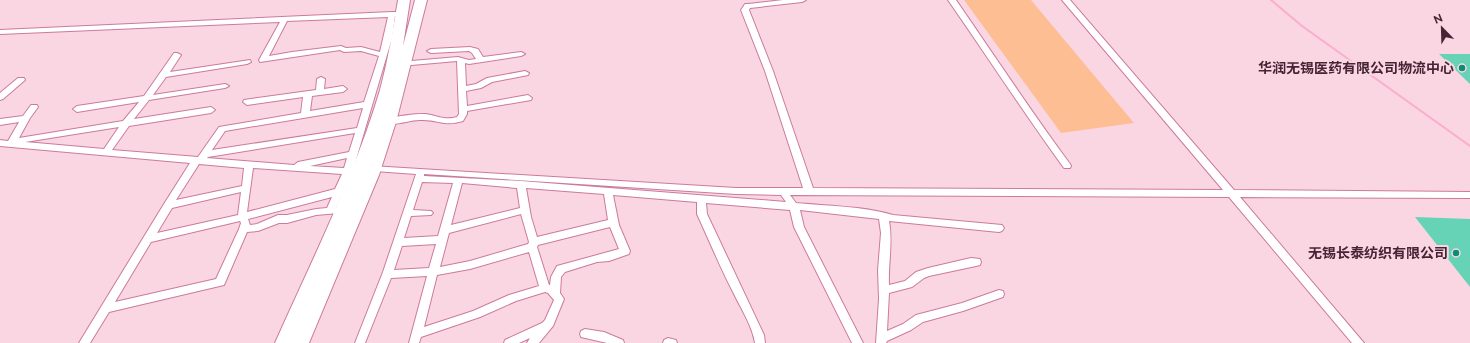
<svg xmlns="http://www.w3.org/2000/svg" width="1470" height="343" font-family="Raleway,'Noto Sans SC',sans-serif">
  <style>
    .green { fill: #febe94 }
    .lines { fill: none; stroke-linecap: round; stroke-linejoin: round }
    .stream { stroke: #fcaccc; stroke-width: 2 }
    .building { fill: #66d3b6 }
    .street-casing { stroke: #cc7a9c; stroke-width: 2 }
    .primary-casing { stroke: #cc7a9c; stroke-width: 2 }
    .street { fill: #fff; fill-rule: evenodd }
    .primary { fill: #fff; fill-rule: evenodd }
    .poi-dot { fill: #0a8d74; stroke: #fad6e3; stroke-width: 1.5 }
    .labels { text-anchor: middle; stroke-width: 4; stroke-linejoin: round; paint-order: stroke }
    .poi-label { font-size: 14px; font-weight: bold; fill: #462433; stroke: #fad6e3; text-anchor: end }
  </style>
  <rect width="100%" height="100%" fill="#fad6e3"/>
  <path class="green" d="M964,0h67l103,123 -73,10z"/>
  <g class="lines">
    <path class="stream" d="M1271,0l31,26 168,120"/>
  </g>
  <g class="building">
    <path d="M1439,54h31v30z"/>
    <path d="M1415,217l55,2v68z"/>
  </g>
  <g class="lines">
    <defs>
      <g id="street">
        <path d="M783,0h23l-4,2 -52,6 -1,2 24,61 40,117 410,2 -161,-190h8l164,190 236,2v6l-230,-1 124,146h-12l-123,-146 -439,-2 6,8c32,3 66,3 97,12l109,10 2,3 -2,3 -3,1 -110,-11c4,21 -1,43 0,64l16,-4 11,-9 12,-4 43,-10 9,1 1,3 -1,3 -4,1 -47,10 -5,2 -12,9 -23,6 -2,38 16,-7 13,-9 46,-12 37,-13 4,1 1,3 -1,3 -40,14 -40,11 -12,8 -24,11 -1,2h-10l3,-44 -1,-29 3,-37 -2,-14 -79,-9 4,17 59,116h-11l-58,-116 -4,-17 -84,-7 1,11 57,121 1,8h-10c-3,-18 -14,-34 -22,-51 -13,-25 -24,-52 -36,-78v-12l-84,-7 6,30 11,26 -1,3 -20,7 -12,1 -32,10 -4,5 -1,16 4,6 -11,27 -14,17h-12l3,-5 -11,5h-15l1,-3 37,-17 3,-3 9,-20 -6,-7 -3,-1 -29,9 -36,16 -59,20 -2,6h-10l18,-67 -36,2 -26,65h-10l28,-71 33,-98 -42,-3 -3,-1 -1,-2 1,-2 365,22h67l-38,-117 -24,-61 4,-6h3zM424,174l312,20 45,1 5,7 -265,-21 -97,-5zM422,182l31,1 -15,53 -34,2 7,-22 20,-1 2,-2 -2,-2 -18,-1zM462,183l55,5 3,20 -69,17zM526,188l78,6 4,26 -71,17 -6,-20zM521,214l8,28 -1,2 -58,17 -30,6 9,-34zM610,227l9,22 -62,17 -6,11 -1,8h-1l-12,-38 1,-2zM436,244l-7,24 -35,2 8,-24zM529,252l10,34 -30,9 -36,16 -49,16 13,-52 33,-6z"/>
        <path d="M948,0h8c38,55 74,110 114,164l1,2 -1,2h-6c-40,-55 -77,-112 -116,-168z"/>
        <path d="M392,12h10l4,2 -4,2h-7l-3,22 -40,135 -16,35 5,3 -2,2 -23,2 -29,8h-8l-21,8 -11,1 -23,53 -115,27 -19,31h-11l85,-139 26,-41 -190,-17v-6l8,1 11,-19 -19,3v-6l23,-3 8,-11h6l1,2 -8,11 -11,20 104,-17 16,-19 -62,10 -4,-3 4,-3 67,-10 30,-43h3l4,2 -11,17 80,-12 1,2 -4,2 -81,13 -13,18 72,-11 4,2 -4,2 -76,12 -15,19 77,-12 4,3 -4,3 -82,13 -17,24 86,7 21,-30 82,-14 2,-16 -56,8 -4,-3 1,-2 72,-10 1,-11 4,-2 4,2 -1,10 19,-3 4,3 -4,3 -31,4 -2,15 54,-9 15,-46 -18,-5 -17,1 -4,-2 -80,12 -1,-2 21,-38 -280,12v-4zM388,17l-8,35 -19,-5 -15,1 -5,-2 -49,6 -23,4 18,-35zM363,108l-6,20 -145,22 13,-19zM119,127l-15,22 -79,-7zM355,133l-6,19 -51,10 -4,3 -87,-7 1,-1zM347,158l-3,10 -34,-2zM199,164l45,4 -2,18 -66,14zM253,168l89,6 -7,15 -88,23zM241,192l-3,23 -81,18 15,-25zM332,197l-5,11 -11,1 -29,6h-9l-21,9 -7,1 -2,-6zM240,221l1,2 -2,6 -23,50 -101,23 36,-60z"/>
        <path d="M470,47l8,2 5,8 38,-5 4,2 -4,2 -52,8 -4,-1 1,23 10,-2 11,-6 38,-7 4,2 -1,2 -36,7 -11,6 -15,3 1,15 61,-11 4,3 -1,2 -64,11v3l-4,7c-20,6 -25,-2 -43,-1 -11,0 -24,6 -34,3l-1,-2 1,-2c12,-3 27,-5 39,-5 11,1 20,7 32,3l2,-3 -2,-53 -57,5 -4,-2 4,-2 58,-5 11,3 7,-1 -4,-6 -3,-2 -38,2 -4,-2 4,-2z"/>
        <path d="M18,78h6l1,2 -22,19 -3,1v-7z"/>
        <path d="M585,329l19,3 19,8 1,3h-17l-26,-6 -1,-3 1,-3z"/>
        <path d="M668,338l8,2 1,3h-14l1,-3z"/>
      </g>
      <path id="primary" d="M398,0h12l-7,46 12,-46h12l-31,122 -17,53 -70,168h-34c37,-83 79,-166 105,-253 8,-30 13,-60 18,-90z"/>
    </defs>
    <use href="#street" class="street-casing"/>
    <use href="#primary" class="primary-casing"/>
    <use href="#street" class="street"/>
    <use href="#primary" class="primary"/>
  </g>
  <g class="poi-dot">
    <circle cx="1462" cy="68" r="4"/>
    <circle cx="1456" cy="253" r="4"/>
  </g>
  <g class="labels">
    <g class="poi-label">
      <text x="1454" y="73">华润无锡医药有限公司物流中心</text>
      <text x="1448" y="258">无锡长泰纺织有限公司</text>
    </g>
  </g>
  <g transform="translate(1442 28) rotate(337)" stroke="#fad6e3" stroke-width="3" paint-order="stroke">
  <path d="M0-3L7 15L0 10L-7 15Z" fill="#462433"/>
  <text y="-6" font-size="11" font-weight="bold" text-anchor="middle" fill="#462433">N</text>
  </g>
</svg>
